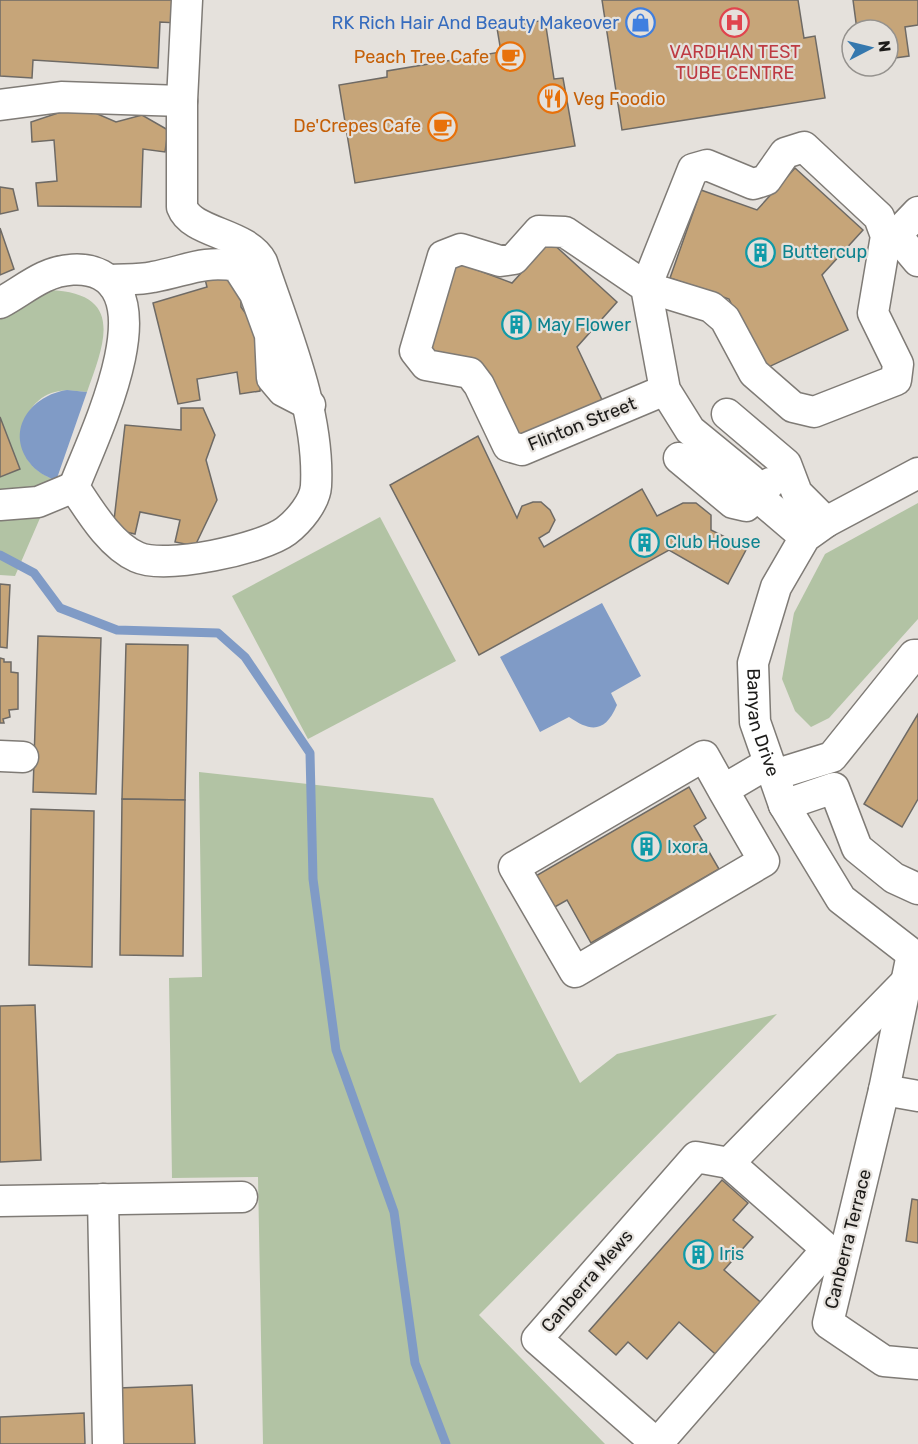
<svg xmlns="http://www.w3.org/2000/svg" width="918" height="1444" font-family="Rubik,sans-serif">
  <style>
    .green { fill: #b2c3a4 }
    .water { fill: #809bc6 }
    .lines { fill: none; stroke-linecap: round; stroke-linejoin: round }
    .stream { stroke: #809bc6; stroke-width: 9 }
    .building { fill: #c6a579; stroke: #6e6a65; stroke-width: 1.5 }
    .minor-casing { stroke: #7f7b76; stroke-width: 33 }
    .minor { stroke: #fff; stroke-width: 30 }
    .labels { text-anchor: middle; stroke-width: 4.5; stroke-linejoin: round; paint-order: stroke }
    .shop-label { font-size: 18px; fill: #366cbe; stroke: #e5e1dc; text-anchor: end }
    .health-label { font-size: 18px; fill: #be3a42; stroke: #e5e1dc }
    .food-label { font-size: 18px; fill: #c56008; stroke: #e5e1dc; text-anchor: end }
    .culture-label { font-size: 18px; fill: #0d838f; stroke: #e5e1dc; text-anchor: start }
    .street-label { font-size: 18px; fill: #1c1b19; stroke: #e5e1dc }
  </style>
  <rect width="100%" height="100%" fill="#e5e1dc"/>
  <g class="green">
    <path d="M49,290c76,3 56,52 38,102 -11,-1 -21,-3 -32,0 -29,7 -43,47 -25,71 7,9 16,13 26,18l-41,95 -15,-1v-256l14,-11z"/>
    <path d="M918,503v116l-89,99 -18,9 -16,-16 -13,-32 12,-66 31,-59z"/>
    <path d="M380,517l76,144 -148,78 -76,-143z"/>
    <path d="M199,772l234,26 147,285 37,-29 160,-40 -298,301 126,129h-342l-5,-267 -86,1 -3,-200 33,-1z"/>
  </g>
  <g class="water">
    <path d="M67,390l20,2 -31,89c-10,-5 -20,-9 -27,-19 -24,-33 3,-67 38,-72z"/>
    <path d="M602,603l39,73 -30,17 6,12c-12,28 -26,27 -48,12l-29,15 -40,-75z"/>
  </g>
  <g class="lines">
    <path class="stream" d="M0,555l34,18 26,35 57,22 101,3 27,24 65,96 3,126 23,171 58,162 21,151 31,81"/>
  </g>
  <g class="building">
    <path d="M0,0h176l2,23 -18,-1 -2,46 -125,-8 -1,18 -32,-2z"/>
    <path d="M602,0h196l6,38 11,-2 10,62 -203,32z"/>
    <path d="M853,0h65v25l-13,2 4,29 -21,3v-29h-31z"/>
    <path d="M545,20l9,59 9,-1 12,68 -220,37 -16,-98 48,-8v-6l114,-19 -4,-24z"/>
    <path d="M79,106l37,16 26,-7 26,15 -3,22 -22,-3 -2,58 -103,-1 -2,-23 21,-2 -3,-41 -22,2 -1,-20z"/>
    <path d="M795,168l68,62 -41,45 26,55 -86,40 -33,-71 -59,-21 31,-88 56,20z"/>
    <path d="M0,187l13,2 5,21 -18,4z"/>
    <path d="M0,228l14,41 -14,6z"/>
    <path d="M550,241l67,61 -40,45 26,55 -86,41 -33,-71 -59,-21 31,-89 56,21z"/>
    <path d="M204,275l37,5v27l24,33 -5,51 -20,3 -3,-22 -40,7 3,21 -22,4 -25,-101 54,-16z"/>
    <path d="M181,408h22l12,27 -9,25 11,40 -22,46 -20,-4 5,-22 -40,-8 -5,22 -22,-5 12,-104 56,5z"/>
    <path d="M0,417l20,52 -20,8z"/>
    <path d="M478,436l39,82 5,-12 11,-4h8l9,8 5,10 -6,12 -10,6 5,9 98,-58 15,27 26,-13h13l15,12v15l36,18 -19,36 -59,-34 -190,105 -89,-170z"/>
    <path d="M0,584l10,1 -3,63 -7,-1z"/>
    <path d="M38,636l63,2 -5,156 -63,-2z"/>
    <path d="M126,644l62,1 -3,155 -63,-1z"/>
    <path d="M0,658l4,1v3h7v10l7,1v36l-9,1 1,7 -7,2 1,4h-4z"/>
    <path d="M918,714v85l-16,28 -38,-23z"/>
    <path d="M689,787l17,31 -12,8 25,43 -128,74 -24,-43 -14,8 -19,-31z"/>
    <path d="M122,799l63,1 -2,156 -63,-1z"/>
    <path d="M31,809l63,2 -2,156 -63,-2z"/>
    <path d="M35,1005l6,155 -41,2v-156z"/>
    <path d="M722,1180l26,23 -15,17 20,17 -29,33 43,38 -45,52 -43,-38 -32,37 -19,-17 -12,13 -27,-24z"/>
    <path d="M912,1199l6,1v43l-12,-2z"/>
    <path d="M192,1385l3,59h-73l-3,-56z"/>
    <path d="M84,1413l1,31h-85v-27z"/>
  </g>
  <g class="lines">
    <defs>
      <g id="minor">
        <path d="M0,105l61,-8 121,4"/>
        <path d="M804,147l75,70 7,19 -13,77 25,51 -2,16 -82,32 -21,-5 -39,-34 -29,-54 -14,-12 -65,-20 47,-118 14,-4 46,19 13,-4 19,-27z"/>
        <path d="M918,212l-22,23 22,26"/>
        <path d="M110,280c14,-1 30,0 43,-3 33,-6 50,-17 84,-11l18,28 15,41 2,43 11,13 27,14"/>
        <path d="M0,303c15,-8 29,-19 44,-26 17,-8 40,-11 57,-2 58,31 -10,167 -27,212 16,24 36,58 63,70 28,13 125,-8 149,-26 13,-10 29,-29 30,-45 4,-74 -31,-155 -54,-224 -16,-30 -70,-28 -80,-55v-106l5,-101"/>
        <path d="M665,390l-143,60 -14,-4 -29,-61 -9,-12 -44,-8 -11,-14 28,-95 18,-7 39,12 14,-2 25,-28 26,1 81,55 19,103 25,40 61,50 7,17 47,40"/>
        <path d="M727,414l59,50 11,29 29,29"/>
        <path d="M679,458l54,45 13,3 24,-23"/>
        <path id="s1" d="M918,473l-92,49 -21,15 -29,50 -23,76 2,59 29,83 57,94 71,55 6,1"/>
        <path d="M0,505l38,-3 36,-15"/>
        <path d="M0,756l23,1"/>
        <path d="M774,775l58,-18 82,-102h4"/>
        <path d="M723,790l41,71 -189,111 -61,-105 190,-111 19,34 46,-27"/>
        <path d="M784,805l50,-17 23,60 37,30 24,11"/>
        <path d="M912,954l-28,136 -56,233 56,38 34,3"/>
        <path d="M884,1090l34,6"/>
        <path d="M696,1157l33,6 98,86 -170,195 -120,-105z"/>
        <path d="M729,1163l177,-181"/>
        <path d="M103,1199l5,245"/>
        <path d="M0,1201l242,-4"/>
      </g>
    </defs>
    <use href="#minor" class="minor-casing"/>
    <use href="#minor" class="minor"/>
  </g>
  <defs>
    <symbol id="shop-ring" viewBox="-11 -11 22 22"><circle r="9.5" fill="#e5e1dc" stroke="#3f7fe0" stroke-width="1.5"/><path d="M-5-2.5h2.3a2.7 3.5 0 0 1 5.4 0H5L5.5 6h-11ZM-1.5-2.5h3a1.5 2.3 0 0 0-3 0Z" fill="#3f7fe0"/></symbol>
    <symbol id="hospital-ring" viewBox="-11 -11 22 22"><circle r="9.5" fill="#e5e1dc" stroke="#e0444e" stroke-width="1.5"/><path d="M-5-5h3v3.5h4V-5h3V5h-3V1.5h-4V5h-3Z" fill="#e0444e"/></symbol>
    <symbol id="cafe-ring" viewBox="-11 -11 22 22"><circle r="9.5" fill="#e5e1dc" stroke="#e8710a" stroke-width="1.5"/><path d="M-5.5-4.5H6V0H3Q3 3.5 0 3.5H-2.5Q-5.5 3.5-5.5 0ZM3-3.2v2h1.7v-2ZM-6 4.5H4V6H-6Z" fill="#e8710a"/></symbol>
    <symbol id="restaurant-ring" viewBox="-11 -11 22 22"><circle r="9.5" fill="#e5e1dc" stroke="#e8710a" stroke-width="1.5"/><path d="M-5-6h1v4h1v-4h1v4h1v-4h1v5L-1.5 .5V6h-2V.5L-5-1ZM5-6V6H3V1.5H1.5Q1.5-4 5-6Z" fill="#e8710a"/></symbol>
    <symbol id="building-ring" viewBox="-11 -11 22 22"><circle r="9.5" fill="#e5e1dc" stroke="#0f9aa8" stroke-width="1.5"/><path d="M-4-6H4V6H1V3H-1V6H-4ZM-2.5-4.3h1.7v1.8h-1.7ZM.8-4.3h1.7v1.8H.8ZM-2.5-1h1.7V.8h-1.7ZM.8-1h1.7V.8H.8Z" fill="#0f9aa8"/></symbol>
  </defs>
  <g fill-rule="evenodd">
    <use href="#shop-ring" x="624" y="6" width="33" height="33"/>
    <use href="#hospital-ring" x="718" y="6" width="33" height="33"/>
    <use href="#cafe-ring" x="494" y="40" width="33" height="33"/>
    <use href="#restaurant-ring" x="536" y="82" width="33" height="33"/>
    <use href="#cafe-ring" x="426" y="110" width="33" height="33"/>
    <use href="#building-ring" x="744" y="236" width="33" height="33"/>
    <use href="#building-ring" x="500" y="308" width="33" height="33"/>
    <use href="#building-ring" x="628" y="526" width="33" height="33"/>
    <use href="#building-ring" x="630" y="830" width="33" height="33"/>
    <use href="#building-ring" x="682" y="1238" width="33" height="33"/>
  </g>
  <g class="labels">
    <g class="shop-label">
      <text x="619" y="29">RK Rich Hair And Beauty Makeover</text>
    </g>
    <g class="health-label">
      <text x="735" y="58">VARDHAN TEST<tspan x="735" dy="21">TUBE CENTRE</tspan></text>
    </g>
    <g class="food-label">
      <text x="489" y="63">Peach Tree Cafe</text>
      <text x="573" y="105" text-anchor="start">Veg Foodio</text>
      <text x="421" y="132">De'Crepes Cafe</text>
    </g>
    <g class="culture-label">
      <text x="782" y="258">Buttercup</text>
      <text x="537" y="331">May Flower</text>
      <text x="665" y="548">Club House</text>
      <text x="667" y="853">Ixora</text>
      <text x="719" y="1260">Iris</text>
    </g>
    <g class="street-label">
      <text transform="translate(582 424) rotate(-22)" y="6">Flinton Street</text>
      <text dy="6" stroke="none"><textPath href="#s1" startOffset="328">Banyan Drive</textPath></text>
      <text transform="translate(848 1239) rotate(-76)" y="6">Canberra Terrace</text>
      <text transform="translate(587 1281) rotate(-49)" y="6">Canberra Mews</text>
    </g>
  </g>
  <g transform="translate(870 48) rotate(83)"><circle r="28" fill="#e5e1dc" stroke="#95928e" stroke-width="1.5"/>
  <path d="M0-4.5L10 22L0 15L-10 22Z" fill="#3578ae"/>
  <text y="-9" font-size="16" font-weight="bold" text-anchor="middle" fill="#1c1b19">N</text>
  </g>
</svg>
